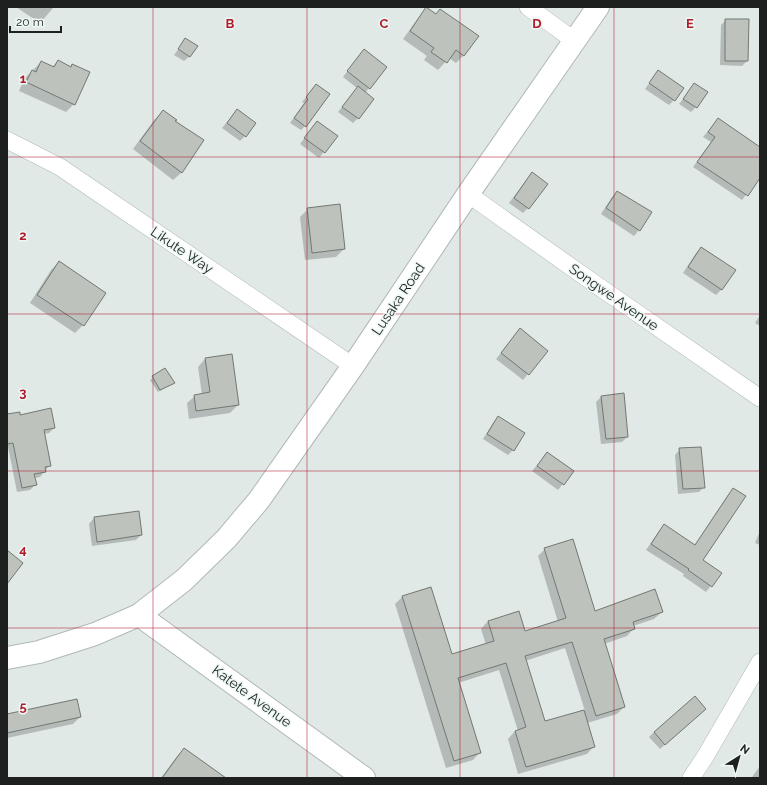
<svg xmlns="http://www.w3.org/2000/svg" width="767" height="785" font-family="Raleway,sans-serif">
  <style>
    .shadow { fill: #0003; fill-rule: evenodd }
    .building { fill: #bdc3bc; stroke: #727872 }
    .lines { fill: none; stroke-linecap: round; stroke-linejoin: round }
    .street-casing { stroke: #b0b9b6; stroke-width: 18 }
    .secondary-casing { stroke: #b0b9b6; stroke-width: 24 }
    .highway-casing { stroke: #b0b9b6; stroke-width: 24 }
    .street { stroke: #fff; stroke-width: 17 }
    .secondary { stroke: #fff; stroke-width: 22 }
    .highway { stroke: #fff; stroke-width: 22 }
    .grid { fill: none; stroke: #af1c2c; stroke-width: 1; stroke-opacity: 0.55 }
    .labels { text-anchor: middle; stroke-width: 3; stroke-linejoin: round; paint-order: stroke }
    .street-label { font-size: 14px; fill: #1d201f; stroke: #edf7f3 }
    .grid-label { font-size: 13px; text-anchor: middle; font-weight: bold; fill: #af1c2c; stroke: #edf7f3; stroke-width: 3; stroke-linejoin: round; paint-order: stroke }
  </style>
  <rect width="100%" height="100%" fill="#e0e9e6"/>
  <g class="shadow">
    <path d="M16,7h38l-14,16z"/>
    <path d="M426,9l38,46 -8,8 -7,-5 -11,12 -14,-10 3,-4 -24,-17 16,-22z"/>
    <path d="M726,20l21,41 -5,5 -22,-1 1,-40z"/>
    <path d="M185,40l5,16 -6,5 -10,-6z"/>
    <path d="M359,56l10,32 -4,5 -7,25 -5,5 -15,-11 19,-24 -14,-11z"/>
    <path d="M58,61l13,6 2,-2 1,39 -8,8 -47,-21 5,-12 17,-17 11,5z"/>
    <path d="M658,71l16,29 -5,5 -24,-16z"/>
    <path d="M695,84l1,23 -5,5 -12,-8z"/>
    <path d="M316,85l-11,41 -4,4 -11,-7 14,-20 -2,-1z"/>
    <path d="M237,110l8,26 -5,5 -18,-13z"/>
    <path d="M163,111l11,11 29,19 -22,32 -8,7 -40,-31 22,-30z"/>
    <path d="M718,119l42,29v29l-18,23 -49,-33 18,-25 -8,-5z"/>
    <path d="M317,122l19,14 -17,22 -19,-14z"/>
    <path d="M527,179l1,29 -5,5 -14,-10z"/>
    <path d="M618,192l32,20 -11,18 -5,6 -33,-22 11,-17z"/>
    <path d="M308,209l36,40 -8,8 -31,3 -5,-43z"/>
    <path d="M701,248l33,22 -13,20 -5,5 -33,-22 13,-20z"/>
    <path d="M59,262l45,31 -21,32 -8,8 -45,-30 21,-33z"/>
    <path d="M760,315v11l-5,-3z"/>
    <path d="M515,335l31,16 -23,29 -27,-21z"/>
    <path d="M205,359l33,46 -8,8 -41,6 -2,-16 8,-7 7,-1 -4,-28z"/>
    <path d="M165,369l9,14 -16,9 -8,-12z"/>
    <path d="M601,397l26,40 -5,5 -21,2 -5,-42z"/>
    <path d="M7,415l12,1 35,12 -5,5 -5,1 6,31 -10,12 -6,1 1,7 -5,5 -13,2 -9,-45 -1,1z"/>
    <path d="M498,417l15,33 -5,5 -25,-16 10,-16z"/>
    <path d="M680,449l24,38 -5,5 -21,2 -3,-39z"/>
    <path d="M547,453l26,18 -15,19 -26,-19z"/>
    <path d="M734,489l-32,71 18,14 -14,18 -23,-16 1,-2 -38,-24 13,-19 5,-5 30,20 34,-51z"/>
    <path d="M94,518l47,17 -5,5 -44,6 -3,-22z"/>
    <path d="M760,531v14l-5,-2z"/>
    <path d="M545,549l49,63h68l-8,7 -21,7 1,2 -7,8 -23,8 20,63 -7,7 -30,9 7,23 -7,8 -69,20 -10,-35 7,-8h3l-19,-61 -41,13 22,69 -7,8 -27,8 -51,-164 7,-7 49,58 35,-10 -5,-16 7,-8 36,11 34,-10 -20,-66zM565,648l20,63 -40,12 -20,-62z"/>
    <path d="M700,714l-40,35 -11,-12 5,-5z"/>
    <path d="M7,715l73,2 -7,7 -66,14z"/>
    <path d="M184,749l25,29h-48l16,-22z"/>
    <path d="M760,766v12h-7l-1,-1z"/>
  </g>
  <g class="building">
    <path d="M426,7l10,7 4,-5 39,27 -15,20 -8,-6 -9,13 -16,-11 3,-4 -24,-17z"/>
    <path d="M725,19h24l-1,42h-23z"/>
    <path d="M185,38l13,8 -8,11 -12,-8z"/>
    <path d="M364,49l23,18 -17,22 -23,-18z"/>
    <path d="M58,60l13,7 1,-3 18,8 -15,33 -49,-23 6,-12 4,2 5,-11 13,6z"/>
    <path d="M658,70l26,18 -9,13 -26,-18z"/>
    <path d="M694,83l14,9 -11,16 -14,-9z"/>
    <path d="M316,84l14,10 -24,33 -12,-9 14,-19 -2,-2z"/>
    <path d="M358,86l16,13 -15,20 -17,-12z"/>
    <path d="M237,109l19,14 -10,14 -19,-14z"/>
    <path d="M163,110l14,10 -2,1 29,19 -22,33 -42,-32z"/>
    <path d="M718,118l42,29v31l-12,18 -51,-34 18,-25 -7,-5z"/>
    <path d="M317,121l21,15 -13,17 -21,-15z"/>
    <path d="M532,172l16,12 -19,25 -15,-11z"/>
    <path d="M617,191l35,21 -12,19 -34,-23z"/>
    <path d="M340,204l5,45 -33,4 -5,-45z"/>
    <path d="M701,247l35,23 -14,20 -34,-23z"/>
    <path d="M59,261l47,32 -22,33 -47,-31z"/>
    <path d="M520,328l28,23 -19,24 -28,-22z"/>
    <path d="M232,354l7,51 -43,6 -2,-16 16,-3 -5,-34z"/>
    <path d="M165,368l10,15 -15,7 -8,-14z"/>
    <path d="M624,393l4,44 -22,2 -5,-43z"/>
    <path d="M51,408l4,20 -11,2 7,36 -6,1 1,5 -12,2 3,11 -15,3 -9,-45 -6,1v-30l13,-2v3z"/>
    <path d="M498,416l27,17 -11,18 -27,-17z"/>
    <path d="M701,447l4,41 -22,1 -4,-41z"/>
    <path d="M547,452l27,19 -10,14 -27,-19z"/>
    <path d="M733,488l13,8 -43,64 19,13 -10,14 -24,-17 1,-1 -38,-25 13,-20 31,21z"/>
    <path d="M139,511l3,24 -45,7 -3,-25z"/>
    <path d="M573,539l22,72 60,-22 8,23 -30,10 2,7 -31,10 21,68 -29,9 -24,-74 -47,14 20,65 39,-11 11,37 -69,20 -11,-36 11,-4 -20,-64 -48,15 23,75 -27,8 -52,-165 29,-9 21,67 42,-13 -6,-20 31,-10 6,20 41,-13 -22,-70z"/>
    <path d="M7,550l16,13 -16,21z"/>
    <path d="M695,696l11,13 -41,36 -11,-13z"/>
    <path d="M77,699l4,18 -74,16v-19z"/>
    <path d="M184,748l42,30h-64z"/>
  </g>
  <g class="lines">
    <defs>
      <g id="street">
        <path d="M528,7l47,34"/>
        <path d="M7,140l53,27 293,199"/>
        <path d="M468,194l130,92 162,112"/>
        <path d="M691,778l14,-21 55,-95"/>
      </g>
      <path id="secondary" d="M139,615l225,163"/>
      <path id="highway" d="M7,658l32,-6 56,-18 44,-19 45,-35 42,-41 33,-39 94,-134 115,-172 130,-187"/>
    </defs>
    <use href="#street" class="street-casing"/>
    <use href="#secondary" class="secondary-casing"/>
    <use href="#highway" class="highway-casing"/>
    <use href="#street" class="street"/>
    <use href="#secondary" class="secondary"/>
    <use href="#highway" class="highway"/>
  </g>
  <path class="grid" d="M153,7v771M307,7v771M460,7v771M614,7v771M7,157h753M7,314h753M7,471h753M7,628h753"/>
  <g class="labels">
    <g class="street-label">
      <text transform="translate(182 250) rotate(34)" y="5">Likute Way</text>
      <text transform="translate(614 297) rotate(35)" y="5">Songwe Avenue</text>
      <text transform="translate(398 299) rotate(-56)" y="5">Lusaka Road</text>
      <text transform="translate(252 696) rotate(36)" y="5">Katete Avenue</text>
    </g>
  </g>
  <g class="grid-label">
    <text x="230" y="28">B</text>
    <text x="384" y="28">C</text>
    <text x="537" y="28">D</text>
    <text x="690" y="28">E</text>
    <text x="23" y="83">1</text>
    <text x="23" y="240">2</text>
    <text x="23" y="397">3</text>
    <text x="23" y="554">4</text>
    <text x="23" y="711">5</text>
  </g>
  <rect width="767" height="785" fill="none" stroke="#1d201f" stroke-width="16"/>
  <g transform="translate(739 757) rotate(37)" stroke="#edf7f3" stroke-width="3" paint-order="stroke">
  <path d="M0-3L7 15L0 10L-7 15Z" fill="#1d201f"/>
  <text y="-6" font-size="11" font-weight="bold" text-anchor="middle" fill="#1d201f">N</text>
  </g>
  <path d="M10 26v6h51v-6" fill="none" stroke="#1d201f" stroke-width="2"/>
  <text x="16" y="26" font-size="12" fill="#1d201f" stroke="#edf7f3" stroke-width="3" paint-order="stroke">20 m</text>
</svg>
